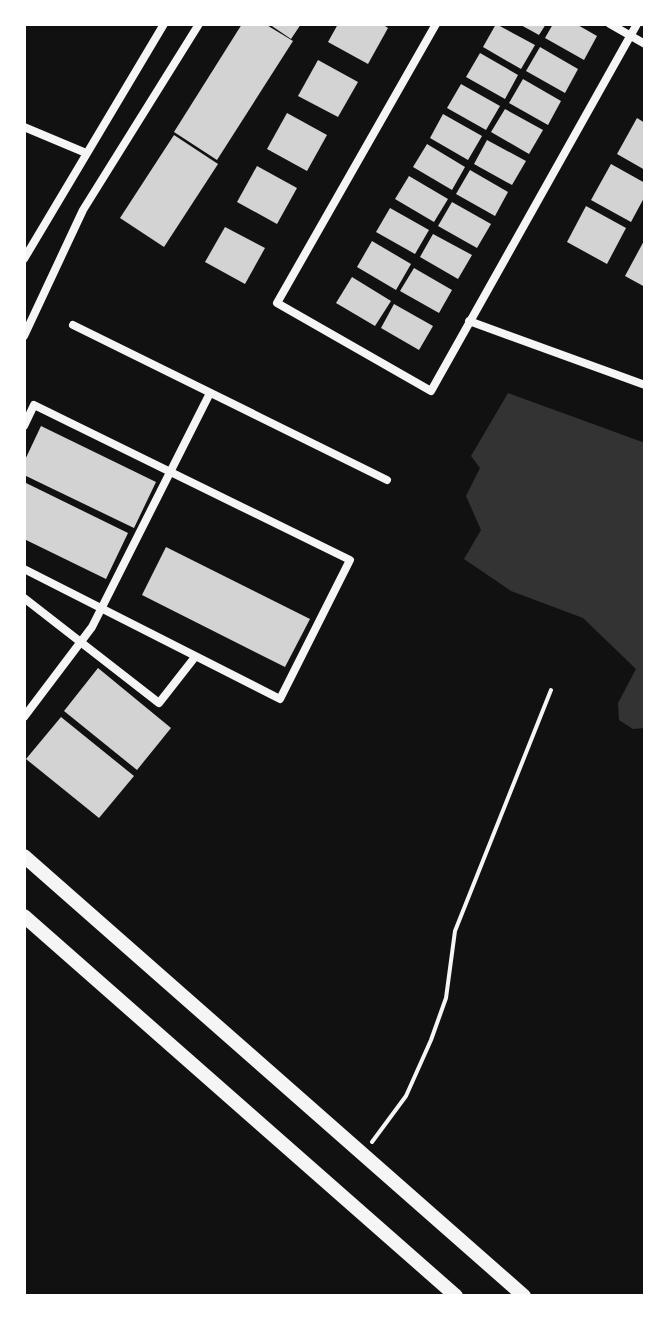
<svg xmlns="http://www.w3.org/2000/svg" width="669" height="1320" font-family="Arial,sans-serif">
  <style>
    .water { fill: #333 }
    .building { fill: #d3d3d3 }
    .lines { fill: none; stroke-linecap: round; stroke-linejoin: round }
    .path { stroke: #f5f5f5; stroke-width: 4 }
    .minor { stroke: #f5f5f5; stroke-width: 8 }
    .primary { stroke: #f5f5f5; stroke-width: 14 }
  </style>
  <rect width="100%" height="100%" fill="#111"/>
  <path class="water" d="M508,393l137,50v285l-12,1 -14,-9 -1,-17 18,-34 -53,-51 -72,-27 -47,-32 17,-29 -15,-34 14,-28 -9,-12z"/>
  <g class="building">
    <path d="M242,24h23l28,17 -76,119 -43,-28z"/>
    <path d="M269,24h32l-10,15z"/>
    <path d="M338,24h44l6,4 -20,36 -40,-22z"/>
    <path d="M496,24l39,21 -14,24 -38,-22z"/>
    <path d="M519,24h27l-7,11z"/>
    <path d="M553,24h23l21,12 -13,24 -39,-22z"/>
    <path d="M540,47l38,22 -13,24 -39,-22z"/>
    <path d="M480,53l38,22 -13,24 -39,-22z"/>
    <path d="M318,60l40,22 -20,35 -40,-21z"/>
    <path d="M523,79l38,22 -13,24 -39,-22z"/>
    <path d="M461,84l39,22 -14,24 -39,-22z"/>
    <path d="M505,109l38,21 -14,24 -38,-22z"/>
    <path d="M287,113l40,22 -20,36 -40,-22z"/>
    <path d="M443,114l39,22 -14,24 -38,-22z"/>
    <path d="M637,118l8,5v47l-28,-16z"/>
    <path d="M174,135l44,29 -54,83 -44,-29z"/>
    <path d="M487,140l39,21 -14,24 -38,-21z"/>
    <path d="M427,144l38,23 -13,23 -39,-23z"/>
    <path d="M611,164l34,19v13l-14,26 -40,-22z"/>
    <path d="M257,166l40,22 -20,36 -40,-22z"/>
    <path d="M470,170l38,22 -13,24 -39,-22z"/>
    <path d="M409,176l39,23 -14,23 -39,-23z"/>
    <path d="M452,202l39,22 -14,24 -39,-22z"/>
    <path d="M586,206l40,22 -19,36 -40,-22z"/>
    <path d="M390,208l39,22 -14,24 -39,-22z"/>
    <path d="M225,227l40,21 -20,36 -40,-22z"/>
    <path d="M433,234l39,21 -14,24 -38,-22z"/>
    <path d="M645,239v48l-20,-11z"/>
    <path d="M372,241l39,23 -15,26 -39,-23z"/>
    <path d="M414,268l38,22 -13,23 -39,-22z"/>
    <path d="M352,277l39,24 -16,25 -39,-23z"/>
    <path d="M394,304l39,22 -14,24 -38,-22z"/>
    <path d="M41,426l115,56 -22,46 -110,-53v-13z"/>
    <path d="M24,482l104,51 -22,46 -82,-40z"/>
    <path d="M166,547l144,72 -25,48 -143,-72z"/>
    <path d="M98,668l73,60 -34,42 -73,-59z"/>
    <path d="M61,717l73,59 -35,42 -73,-59z"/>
  </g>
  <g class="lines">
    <path class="path" d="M372,1142l34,-46 25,-56 15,-42 9,-67 96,-241"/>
    <g class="minor">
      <path d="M436,24l-159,279 154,88 206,-367"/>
      <path d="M610,24l35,20"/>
      <path d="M24,127l62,26"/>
      <path d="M24,259l140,-235"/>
      <path d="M469,321l176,64"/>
      <path d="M73,325l314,155"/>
      <path d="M24,336l59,-126 116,-186"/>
      <path d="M24,426l10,-21 316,155 -70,139 -256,-130"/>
      <path d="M24,598l135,105 36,-46"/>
      <path d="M24,717l68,-90 118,-234"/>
    </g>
    <g class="primary">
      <path d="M24,856l500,440"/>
      <path d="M24,916l432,380"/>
    </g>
  </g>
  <rect width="669" height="1320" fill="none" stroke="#ffffff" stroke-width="52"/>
</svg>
